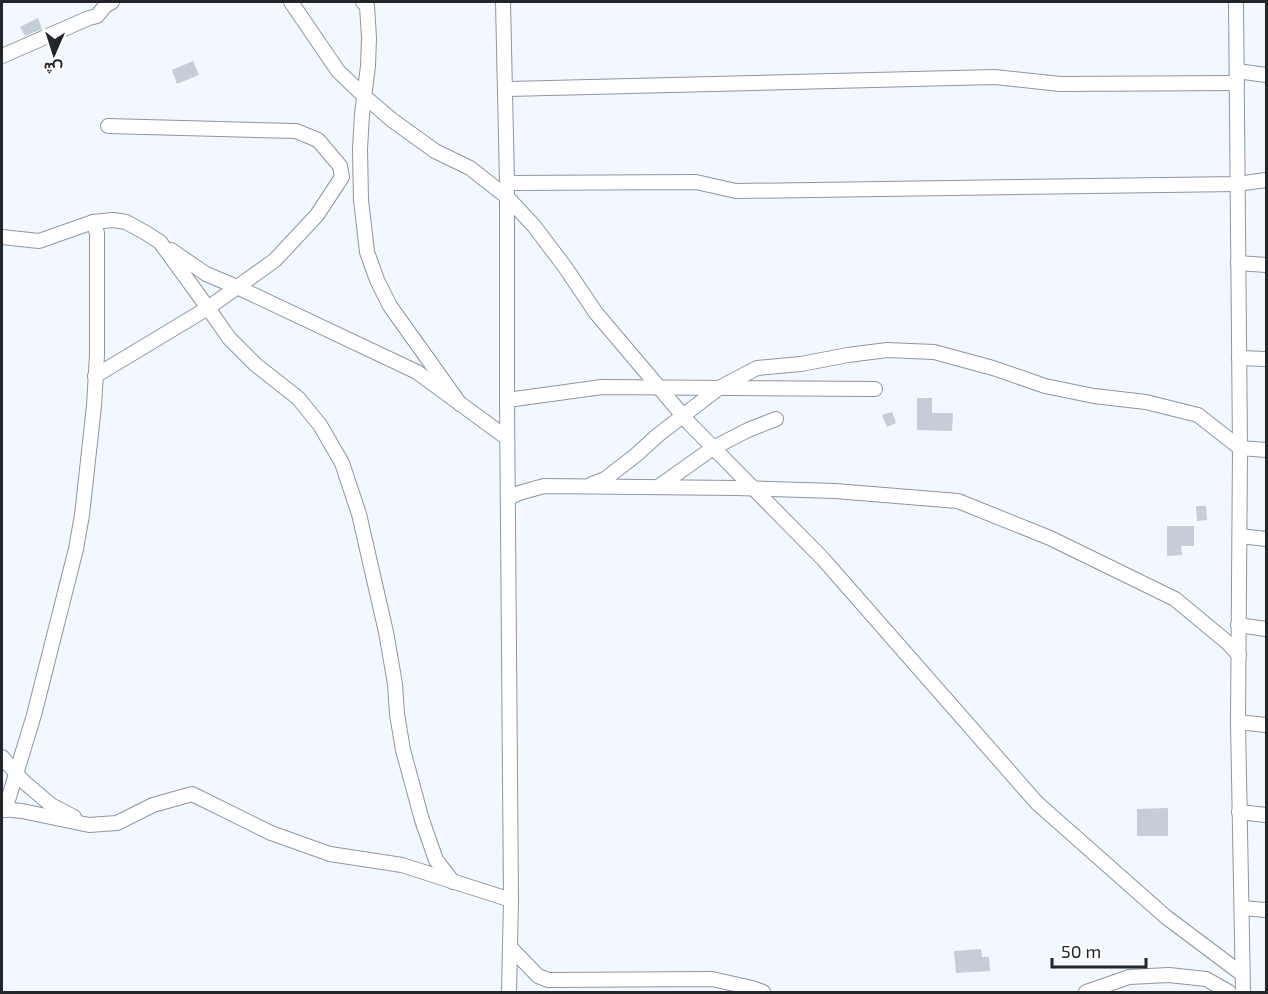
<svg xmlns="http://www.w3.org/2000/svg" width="1268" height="994" font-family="'Exo 2',Vazirmatn,sans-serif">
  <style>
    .building { fill: #c4cdd8 }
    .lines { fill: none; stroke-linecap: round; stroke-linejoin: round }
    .minor-casing { stroke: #8d96a0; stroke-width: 16 }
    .minor { stroke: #fff; stroke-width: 14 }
  </style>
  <rect width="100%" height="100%" fill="#f2f8ff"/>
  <g class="building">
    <path d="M38,18l4,11 -17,7 -5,-9z"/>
    <path d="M193,61l6,14 -22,9 -5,-14z"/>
    <path d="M917,398h15v15h21l-1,18 -35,-1z"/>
    <path d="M892,412l4,11 -9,4 -5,-12z"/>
    <path d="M1196,506h10l1,14 -10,1z"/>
    <path d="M1167,526h27v20h-13l1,9 -15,1z"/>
    <path d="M1168,808v28h-31v-27z"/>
    <path d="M981,949l1,8h7l1,14 -34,2 -2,-22z"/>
  </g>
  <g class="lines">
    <defs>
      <g id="minor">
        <path d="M291,2l47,69 26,25 28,24 43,31 35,17 37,29 27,29 31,41 31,46 94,111 133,135 214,244 129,114 76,57"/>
        <path d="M363,2l4,4 2,32 -1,28 -6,48 -2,35 1,51 6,52 10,28 13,26 70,98"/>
        <path d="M503,2l4,181v217l4,500 -2,92"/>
        <path d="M1236,2l4,446 -2,274 5,270"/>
        <path d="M2,56l87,-38 8,-2 8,-10 7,-4"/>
        <path d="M1237,71l29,4"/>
        <path d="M505,89l490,-12 65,7 177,-1"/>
        <path d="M507,183l189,-1 40,9 501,-7 29,-4"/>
        <path d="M2,237l37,4 54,-19 20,-2 13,2 20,11 14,9 48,66 21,30 27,27 42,33 22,27 22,38 17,51 27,118 9,52 2,30 6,36 19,70 14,40 17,22"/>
        <path d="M171,250l35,24 31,13 180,85 90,66"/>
        <path d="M1238,263l28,2"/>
        <path d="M1239,358l27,1"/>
        <path d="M95,376l113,-68 67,-48 42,-45 25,-38 -2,-11 -22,-26 -22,-9 -188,-5"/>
        <path d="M507,400l95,-13 273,2"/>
        <path d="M592,484l13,-5 31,-24 22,-20 61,-47 38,-20 44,-4 47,-9 39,-5 47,2 59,16 52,18 49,10 52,6 52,13 42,33 26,2"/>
        <path d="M658,487l55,-39 35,-18 28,-11"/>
        <path d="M509,498l10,-5 25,-7 192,2 99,3 123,10 92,37 125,61 53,44 11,12"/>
        <path d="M1240,536l26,3"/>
        <path d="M1238,625l28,4"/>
        <path d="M1238,722l28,3"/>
        <path d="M2,757l21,24 28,24 23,12"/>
        <path d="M2,809l20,2 67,14 28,-2 36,-18 39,-11 79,39 59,21 72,11 109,35"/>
        <path d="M5,810l29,-95 42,-166 6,-34 12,-109 3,-51v-122l-4,-11"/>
        <path d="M1239,812l27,3"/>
        <path d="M1242,908l24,2"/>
        <path d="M510,947l28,29 10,4 164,-1 40,9 11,4"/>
        <path d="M1086,992l43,-15 40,-2 37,4 23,13"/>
      </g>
    </defs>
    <use href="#minor" class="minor-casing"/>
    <use href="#minor" class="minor"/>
  </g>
  <rect width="1268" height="994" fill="none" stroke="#222529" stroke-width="6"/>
  <g transform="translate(54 54) rotate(183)" stroke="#ffffff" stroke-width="4.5" paint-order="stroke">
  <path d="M0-4.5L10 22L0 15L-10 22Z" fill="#222529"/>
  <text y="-9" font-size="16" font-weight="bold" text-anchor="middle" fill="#222529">ش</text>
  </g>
  <path d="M1052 958v9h94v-9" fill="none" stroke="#222529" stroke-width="3"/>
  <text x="1061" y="958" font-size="18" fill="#222529" stroke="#ffffff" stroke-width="4.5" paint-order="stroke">50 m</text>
</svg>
